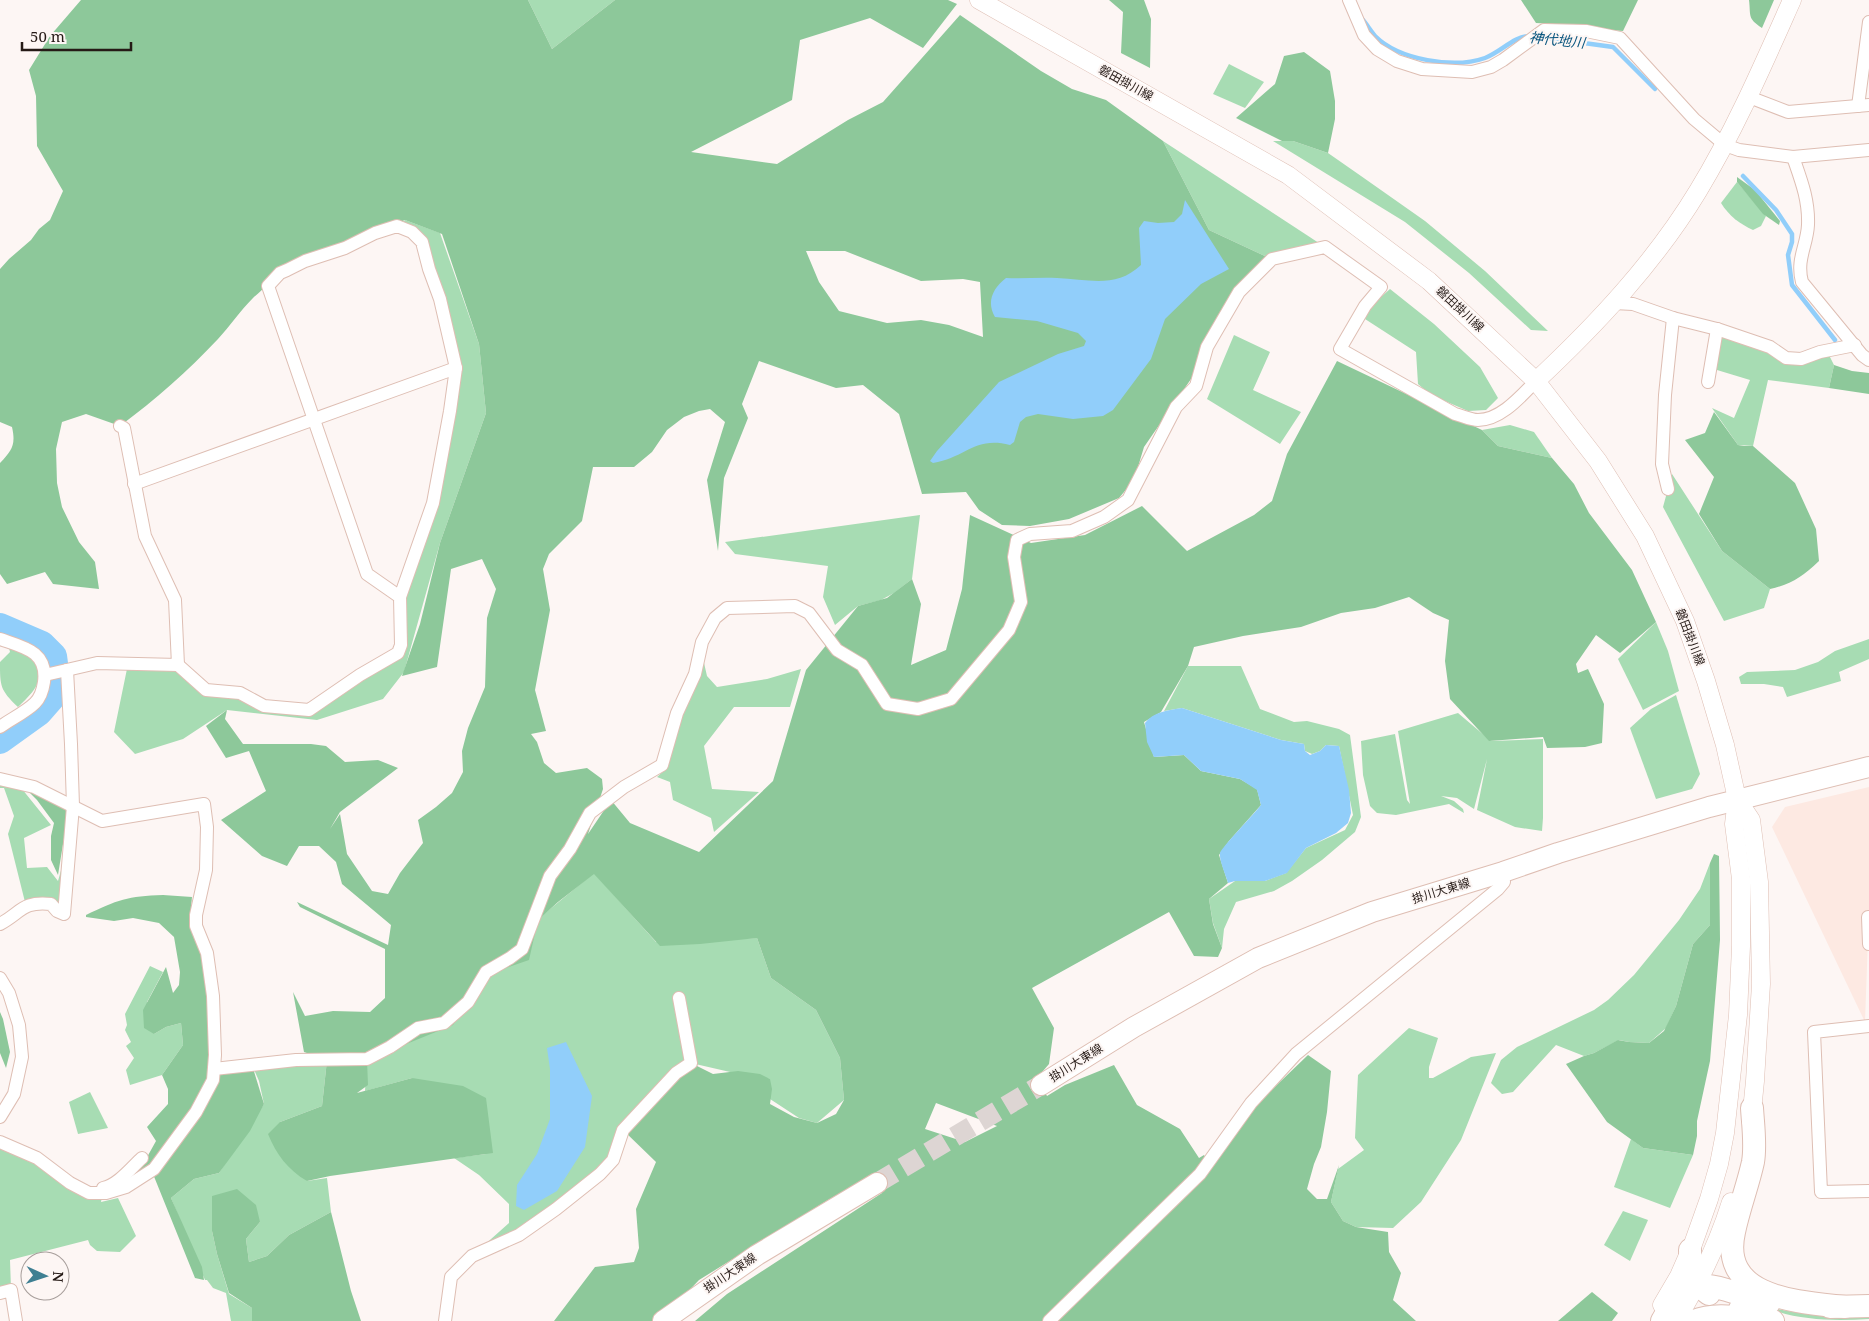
<svg xmlns="http://www.w3.org/2000/svg" width="1869" height="1321" font-family="'Noto Serif','Noto Sans JP',serif">
  <style>
    .commercial { fill: #fde9e2 }
    .green { fill: #a7dcb3 }
    .forest { fill: #8dc89a; fill-rule: evenodd }
    .water { fill: #91cefa }
    .lines { fill: none; stroke-linecap: round; stroke-linejoin: round }
    .stream { stroke: #91cefa; stroke-width: 4.5 }
    .river { stroke: #91cefa; stroke-width: 26 }
    .primary-tunnel { stroke: #ddd5d3; stroke-width: 20; stroke-dasharray: 20 10; stroke-linecap: butt }
    .street-casing { stroke: #debeb3; stroke-width: 14 }
    .secondary-casing { stroke: #debeb3; stroke-width: 19 }
    .primary-casing { stroke: #debeb3; stroke-width: 22 }
    .highway-casing { stroke: #debeb3; stroke-width: 24 }
    .street { stroke: #fff; stroke-width: 12 }
    .secondary { stroke: #fff; stroke-width: 18 }
    .primary { stroke: #fff; stroke-width: 20 }
    .highway { stroke: #fff; stroke-width: 22 }
    .labels { text-anchor: middle; stroke-width: 4; stroke-linejoin: round; paint-order: stroke }
    .street-label { font-size: 12px; fill: #251a16; stroke: #fdf6f4 }
    .water-label { font-size: 14px; font-style: italic; fill: #09557e; stroke: #fdf6f4 }
  </style>
  <rect width="100%" height="100%" fill="#fdf6f4"/>
  <path class="commercial" d="M1869,787v123l-4,112 -93,-195 13,-20z"/>
  <g class="green">
    <path d="M528,0h87l-63,49z"/>
    <path d="M1229,64l35,18 -19,26 -32,-14z"/>
    <path d="M1163,141l162,106 -58,10 -58,-27z"/>
    <path d="M1273,141h20l35,12 33,23 64,45 60,50 63,60 -17,-1 -62,-57 -64,-51z"/>
    <path d="M1737,182l29,34 -5,10 -8,4c-13,-6 -24,-14 -32,-27z"/>
    <path d="M405,220l35,13 39,111 7,69 -46,130 -36,129 -21,27 -66,21 -90,-10 -44,29 -48,15 -21,-22 14,-68 50,1 28,26 103,19 89,-57 2,-56 33,-94 23,-135 -32,-117 -25,-24z"/>
    <path d="M1390,289l44,35 46,43 18,31 -12,12 -18,1 -37,-16 -13,-11 -2,-32 -51,-33 4,-11z"/>
    <path d="M1717,329l79,30 31,-8 7,14 -5,23 -61,-8 -15,66 -15,-1 -26,-37 22,10 16,-38 -33,-10 -9,5z"/>
    <path d="M1234,335l36,17 -17,38 48,22 -21,32 -73,-45z"/>
    <path d="M1510,425l24,7 18,26 -54,-12 -16,-16z"/>
    <path d="M1672,474l50,77 48,38 -6,19 -40,13 -61,-114z"/>
    <path d="M920,515l-8,64 -18,14 -13,7 -23,6 -23,19 -12,-28 5,-31 -93,-12 -10,-12z"/>
    <path d="M1656,622l12,29 11,40 -36,19 -25,-51z"/>
    <path d="M1869,639v20l-30,13 2,9 -54,16 -4,-10 -19,-3h-23l-2,-7 8,-5 48,-2 23,-8 17,-11z"/>
    <path d="M9,648l19,3c18,27 12,35 -10,56 -18,-17 -18,-21 -18,-45l10,-10z"/>
    <path d="M702,654l5,22 10,11 50,-8 34,-10 -11,38h-56l-30,39 8,43 47,3 -45,40 -3,-14 -38,-18 -3,-18 -13,-5 11,-10 13,-49z"/>
    <path d="M1188,666h53l19,43 34,13 13,-1 32,8 11,6 11,82 -6,15 -33,28 -30,21 -18,10 -38,11 -12,27 -2,19 -9,-25 -4,-24 26,-18h30l21,-8 20,-25 39,-18 8,-15 -14,-69 -13,-1 -6,6 -8,3 -7,-3 -1,-7 -23,-4 -99,-32 -18,3z"/>
    <path d="M1676,695l24,79 -8,15 -36,10 -26,-71 21,-19z"/>
    <path d="M1458,713l33,28 52,-2v79l-1,13 -27,-4 -38,-17 10,-51 -13,50 -17,-11 -16,-2 13,5 9,8 1,4 -15,-9 -53,11 -19,-2 -7,-7 -7,-31 -2,-34 34,-7 12,66 3,4 -12,-73z"/>
    <path d="M0,784l22,5 29,36 -27,13 3,30 20,-1 11,14 10,-35 -3,63 -39,-3 -18,-72 6,-18 -10,-28h-4z"/>
    <path d="M1710,863v62l-17,19 -17,62 -10,22 -17,15 -20,-1 -10,-2 -25,13 -10,3 -28,-11 -43,47 -11,2 -11,-11 10,-23 16,-13 77,-37 14,-10 26,-25 45,-55 21,-31z"/>
    <path d="M594,873l62,69 101,-4 14,40 45,32 24,48 4,42 -27,23 -18,-5 -29,-19v-20l-40,-7 -39,-9 -47,43 -27,44 -61,59 -84,47 37,-33v-19l-30,-29 -25,-17 32,-4 -74,-76 -47,13 2,-32z"/>
    <path d="M150,966l13,6 -16,30 7,32 12,-7 15,-4 2,22 -21,30 -32,10 -4,-15 8,-12 -8,-12 5,-4 -6,-12 2,-5 -2,-11z"/>
    <path d="M1409,1028l29,10 -9,29v11h4l38,-21 25,-4 -35,87 -40,62 -28,26 -37,-1 -13,-6 -12,-19 7,-33 26,-19 -9,-12 3,-63z"/>
    <path d="M327,1060l-5,46 -42,16 27,59 20,-3 4,34 -42,23 -22,21 -18,6 -3,-23 14,-17 -48,-26v35l5,23 12,40 23,14 2,13h-23l-5,-28 -13,-5 -6,-8h-2l-34,-82 23,-19 25,-6 45,-69 -5,-23 -7,-16z"/>
    <path d="M90,1092l18,36 -30,6 -9,-32z"/>
    <path d="M1631,1139l12,9 50,7 -23,53 -56,-21z"/>
    <path d="M0,1146l102,51 -1,5 17,-4 18,38 -16,16 -23,-1 -7,-6 -2,-5 -78,20 1,29 -11,2z"/>
    <path d="M1623,1211l25,9 -18,41 -26,-16z"/>
    <path d="M1765,1307l35,6h69v6c-35,2 -72,2 -104,-12z"/>
  </g>
  <g class="forest">
    <path d="M81,0h447l24,49 63,-49h333l9,4 -34,44 -53,-30 -70,22 -8,60 -101,52 86,12 71,-44 35,-18 77,-87 81,56 31,18 34,11 57,41 46,89 58,27 -31,35 -45,87 -47,68 -10,33 -15,18 -50,21 -39,7 -28,-1 -23,-15 -13,-18 -44,2 -23,-80 -36,-29 -27,3 -77,-27 -17,43 6,14 -24,60 -6,73 -11,-71 18,-58 -15,-13 -11,2 -15,6 -17,13 -15,22 -18,15h-41l-11,54 -33,33 -6,15 7,41 -15,80 11,41 -15,3 6,8 7,21 12,10 31,-5 15,11 1,10 -15,45 23,-34 19,23 69,29 74,-71 33,-111 52,-64 29,-8 25,-19 9,25 -10,61 35,-15 16,-61 8,-74 61,28 54,-8 57,-29 45,45 67,-36 18,-14 15,-47 50,-93 145,69 16,16 54,12 22,26 15,29 43,57 24,52 -36,31 -24,-18 -20,29 2,9 10,-4 16,35 -2,39 -17,4 -38,1 -4,-11 -54,4 -39,-42 -5,-38 4,-41 -16,-7 -24,-16 -34,11 -34,5 -40,14 -58,9 -49,11 -6,19 -27,46 -17,10 10,35 30,-2 17,16 39,8 17,10 4,16 -32,36 -10,14 9,28 -19,16 4,25 9,24 -4,9 -24,-1 -25,-44 -137,76 22,40 -5,36 -12,14 10,18 18,-11 49,-20 23,40 43,24 19,29 5,-3 7,11 43,-59 54,-52 23,16 -4,41 -6,35 -7,17 -7,25 10,10h10l12,-34 -8,37 12,19 13,6 32,5 1,20 12,21 -8,27 23,21h-721l32,-27 155,-101 -10,-18 -44,25 -129,80 -39,41h-106l41,-54 39,-5 5,-14 -3,-39 20,-47 -33,-32 68,-67 22,11 25,-3 22,3 10,5 2,10 -2,15 24,13 23,6 19,-9 8,-14 -4,-42 -24,-48 -45,-32 -14,-40 -57,6 -40,2 -66,-72 -36,28 -20,18 -9,40 -46,16 -30,49 -86,35 1,25 -11,8 55,-15 51,8 23,12 7,55 -163,23 -23,5c-19,-11 -31,-27 -39,-47l12,-12 42,-16 5,-46 -23,-8 -11,-60 12,24 28,-5 37,1 15,-14v-49l-85,-42 -3,-5 91,43 3,-20 -49,-41 -6,-22 -17,-16h-20l-12,20 -25,-10 -41,-36 45,-29 -17,-40 -23,7 -20,-32 21,-16 -2,9 18,25h68l15,2 19,16 33,-2 20,8 -58,44 -10,17 10,-15 7,40 25,37 16,3 12,-21 23,-30 -5,-23 18,-13 16,-14 11,-21 -1,-21 6,-23 17,-41 2,-69 9,-29 -14,-30 -31,10 -14,98 -35,9 18,-52 20,-81 46,-130 -7,-69 -37,-110 -37,-14 -122,49c-10,12 -19,19 -30,29 -13,13 -23,28 -35,41 -30,32 -63,61 -98,87l-34,-12 -24,8 -6,27 1,34 5,24 17,35 16,20 4,27 -46,-5 -8,-12 -38,12 -7,-10v-111c12,-13 16,-18 12,-36l-12,-5v-153l9,-10 22,-19 8,-11 11,-9 13,-29 -26,-45 -1,-50 -7,-26 21,-34zM806,251h39l76,30 42,-2 17,3 3,55 -34,-12 -28,-5 -34,3 -48,-12 -20,-29zM936,1103l61,23 -32,16 -40,-13z"/>
    <path d="M1109,0h35l7,19 -1,49 -29,-15 2,-41z"/>
    <path d="M1521,0h117l-15,31 -13,-1 -16,-4 -58,-3z"/>
    <path d="M1749,0h25l-12,28c-15,-10 -11,-12 -13,-28z"/>
    <path d="M1304,52l26,19 5,30v18l-7,34 -35,-12h-11l-46,-23 39,-34 9,-28z"/>
    <path d="M1737,177l18,13 25,31 -1,4 -16,-11 -26,-32z"/>
    <path d="M1834,365l18,6 17,2v21l-40,-6z"/>
    <path d="M1714,412l24,33 6,1h9l42,37 21,46 3,32c-17,16 -27,23 -49,28l-48,-38 -23,-37 15,-37 -29,-37 20,-7z"/>
    <path d="M31,787l38,20 -11,68 -7,-15v-24l3,-13 -17,-23 -8,-8z"/>
    <path d="M1714,854l5,2 1,84 -10,121 -13,60v15l-4,19 -50,-7 -36,-26 -41,-58 18,-8 10,-3 24,-13 11,2 20,1 15,-12 12,-25 17,-62 17,-19v-62z"/>
    <path d="M163,895l29,2c-2,24 -5,39 15,56l7,116 38,-4 12,39 -14,27 -31,42 -25,6 -23,19 31,69 2,13 -9,-2 -42,-104 -29,5 22,-20 10,-18 -9,-14 21,-23v-15l-6,-14 21,-30 -2,-22 -15,4 -12,7 -10,-6 -1,-18 23,-43 7,26 6,-8 1,-13 -6,-35 -15,-14 -26,-5 -19,3 -28,-4v-2c31,-15 42,-19 77,-20z"/>
    <path d="M0,1012l3,7 7,33 -4,16 -6,-15z"/>
    <path d="M237,1189l19,16 4,17 -14,17 3,23 18,-6 22,-21 42,-23 20,79 10,30h-109v-13l-23,-15 -12,-39 -5,-23v-35z"/>
    <path d="M1592,1292l26,21 -6,8h-54z"/>
  </g>
  <g class="water">
    <path d="M1185,200l44,69 -28,15 -36,35 -14,40 -38,51 -10,6 -30,3 -35,-5 -12,3 -6,5 -6,20 -4,3c-36,-9 -44,13 -77,18l-3,-2 7,-10 62,-69 59,-28 26,-8 2,-5 -8,-8 -41,-12 -42,-4c-9,-15 -2,-29 11,-39 17,1 34,-1 51,0 31,1 59,11 84,-13l-2,-37 5,-7 14,2 16,-1 8,-8z"/>
    <path d="M1182,708l99,32 23,4 1,7 5,4 10,-4 6,-6 13,1 10,44 2,23 -3,10 -12,10 -30,15 -19,25 -22,8h-30l-7,2c-2,-8 -9,-22 -8,-30 1,-5 35,-40 41,-48l-4,-15 -17,-11 -39,-8 -17,-16 -30,2 -7,-15 -2,-19c8,-11 23,-13 37,-15z"/>
    <path d="M566,1042l26,54 -7,51 -28,44 -33,19 -8,-4 1,-21 20,-31 13,-35v-50l-3,-21z"/>
  </g>
  <g class="lines">
    <g class="stream">
      <path d="M1363,20c4,5 8,11 12,16 24,24 79,33 110,22 16,-6 29,-22 45,-22"/>
      <path d="M1540,37l73,10 42,42"/>
      <path d="M1743,176l33,34 16,24v8l-4,13 4,30 43,55"/>
    </g>
    <path class="river" d="M0,626l42,18 12,12 3,23 -4,18 -14,16 -39,28"/>
    <path class="primary-tunnel" d="M877,1183l164,-98"/>
    <defs>
      <g id="street">
        <path d="M1349,0l15,35 13,14 20,12 25,8 50,3 19,-5 12,-7 41,-30 42,1 34,7 74,81 31,26 14,5 54,7 76,-7"/>
        <path d="M1749,97l39,15 81,-7"/>
        <path d="M1858,106l11,-84"/>
        <path d="M1793,157c8,23 16,43 15,68 -1,21 -12,34 -6,57l60,73 7,5"/>
        <path d="M1614,303l19,1 40,14 44,11 53,18 16,11 15,1 19,-7 35,-7"/>
        <path d="M1708,382l9,-53"/>
        <path d="M134,484l322,-116"/>
        <path d="M1668,489l-6,-25 3,-69 8,-77"/>
        <path d="M0,639c23,8 48,12 44,43 -1,7 -3,15 -9,21 -9,9 -24,16 -35,24"/>
        <path d="M178,665l28,25 34,3 24,13 45,4 51,-35 38,-22 3,-8 -1,-48 33,-94 17,-92 6,-43 -16,-69 -11,-30 -7,-27 -10,-10 -15,-6 -22,7 -30,15 -40,13 -18,9 -7,3 -12,13 99,288 33,23"/>
        <path d="M45,675l52,-12 81,2 -3,-65 -30,-64 -21,-108 -4,-2"/>
        <path d="M0,779l34,8 68,34 102,-17 3,23 -1,43 -10,45v11l11,27 6,43 2,59 -2,25 -17,32 -42,57 -28,18 -20,6h-17l-19,-10 -33,-25 -37,-16"/>
        <path d="M1869,917h-1l1,27"/>
        <path d="M0,924c22,-12 22,-23 51,-20l6,7 7,3 9,-108 -2,-62 -4,-74"/>
        <path d="M0,978l9,15 10,32 3,32 -8,37 -14,23"/>
        <path d="M1869,1026l-55,6 7,160 48,-1"/>
        <path d="M214,1069l82,-9 71,-1 23,-12 28,-19 26,-5 24,-21 18,-30 24,-14 12,-9 28,-73 20,-27 20,-36 34,-26 38,-22 15,-52 18,-39 7,-32 13,-24 12,-10 68,-2 14,7 28,37 25,15 25,39 31,5 33,-10 58,-69 12,-28 -7,-45 3,-17 13,-6 42,-3 32,-14 24,-17 48,-93 20,-21 11,-39 32,-55 33,-33 53,-12 56,40 -16,19 -25,43 115,65c8,2 16,6 23,6 23,0 43,-24 58,-39"/>
        <path d="M103,1188c15,-3 28,-20 39,-30"/>
        <path d="M0,1293l11,-3 5,31"/>
        <path d="M445,1321l6,-44 21,-21 47,-21 37,-26 44,-35 13,-14 10,-30 53,-57 15,-10 -12,-65"/>
        <path d="M1049,1321l151,-147 51,-71 45,-49 202,-165 6,-7 -1,-10"/>
      </g>
      <g id="secondary">
        <path d="M979,0l309,175 141,106 107,100 62,80 47,75 40,85 21,60 19,64 12,54 -3,25 7,55v67l-3,69 -13,118 -6,31 -10,35 -16,45 -14,32 -17,29"/>
        <path d="M1536,381c61,-57 119,-119 162,-190 37,-61 65,-126 94,-191"/>
        <path d="M1737,799l14,21 8,62 2,102 -6,97 -4,40"/>
        <path d="M1676,1321c23,-38 42,-77 55,-119"/>
      </g>
      <g id="primary">
        <path d="M1041,1085l93,-58 124,-69 114,-46 131,-40 55,-19 151,-46 160,-40"/>
        <path d="M663,1321l94,-66 120,-72"/>
      </g>
      <g id="highway">
        <path d="M1752,1108c1,17 4,37 1,54 -5,23 -14,46 -19,70 -15,67 66,70 111,75"/>
        <path d="M1690,1250c1,21 0,31 19,44"/>
        <path d="M1830,1307l39,-1"/>
        <path d="M1740,1309l33,12"/>
        <path d="M1662,1321c6,-10 13,-25 23,-31 20,-14 62,9 84,13"/>
        <path d="M1694,1321c20,-8 42,-4 63,-2"/>
      </g>
    </defs>
    <use href="#street" class="street-casing"/>
    <use href="#secondary" class="secondary-casing"/>
    <use href="#primary" class="primary-casing"/>
    <use href="#highway" class="highway-casing"/>
    <use href="#street" class="street"/>
    <use href="#secondary" class="secondary"/>
    <use href="#primary" class="primary"/>
    <use href="#highway" class="highway"/>
  </g>
  <g class="labels">
    <g class="street-label">
      <text transform="translate(1126 83) rotate(29)" y="4">磐田掛川線</text>
      <text transform="translate(1460 309) rotate(43)" y="4">磐田掛川線</text>
      <text transform="translate(1690 637) rotate(69)" y="4">磐田掛川線</text>
      <text transform="translate(1441 891) rotate(-17)" y="4">掛川大東線</text>
      <text transform="translate(1076 1063) rotate(-32)" y="4">掛川大東線</text>
      <text transform="translate(730 1273) rotate(-34)" y="4">掛川大東線</text>
    </g>
    <g class="water-label">
      <text transform="translate(1557 40) rotate(6)" y="5">神代地川</text>
    </g>
  </g>
  <g transform="translate(45 1276) rotate(93)"><circle r="24" fill="#fdf6f4" stroke="#a79e9b"/>
  <path d="M0-4L9 19L0 12L-9 19Z" fill="#3e7f92"/>
  <text y="-8" font-size="14" font-weight="bold" text-anchor="middle" fill="#251a16">N</text>
  </g>
  <path d="M22 42v8h109v-8" fill="none" stroke="#251a16" stroke-width="2.5"/>
  <text x="30" y="42" font-size="15" fill="#251a16" stroke="#fdf6f4" stroke-width="4" paint-order="stroke">50 m</text>
</svg>
